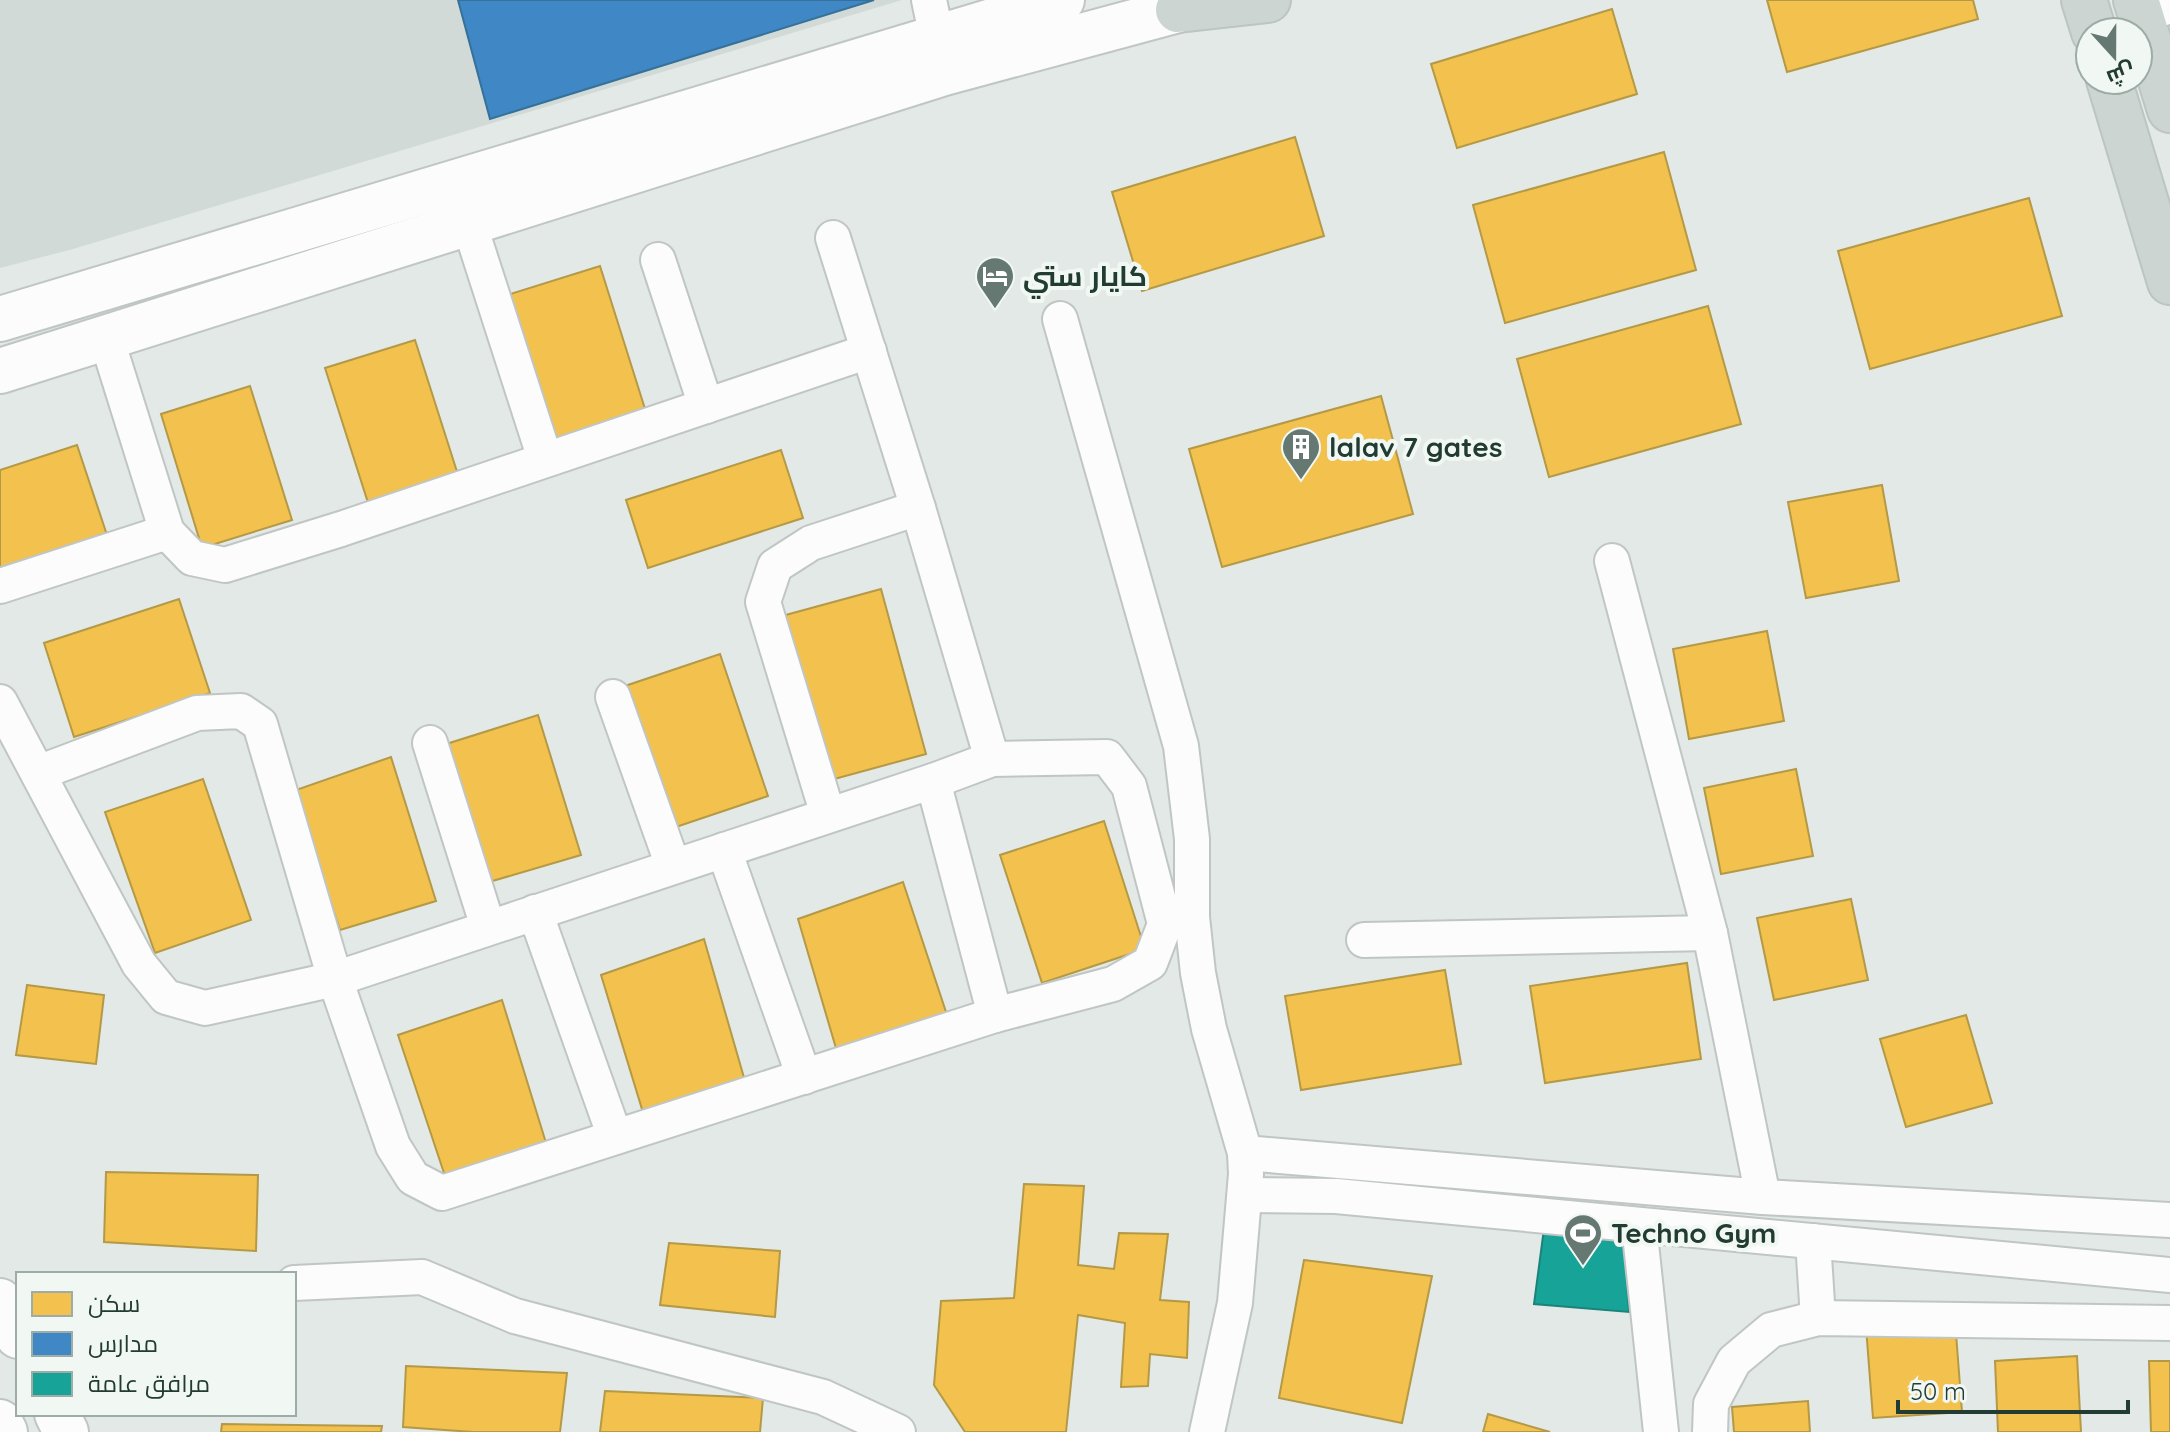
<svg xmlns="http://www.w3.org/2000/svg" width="2170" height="1432" font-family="Quicksand,Cairo,sans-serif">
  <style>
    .built { fill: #d1dad6 }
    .homes { fill: #f2c14e; stroke: #b49946; stroke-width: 2 }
    .schools { fill: #3f88c5; stroke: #367199; stroke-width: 2 }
    .public { fill: #17a398; stroke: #1a847a; stroke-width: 2 }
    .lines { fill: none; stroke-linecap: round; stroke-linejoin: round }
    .street-casing { stroke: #c0c6c3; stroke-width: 38 }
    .secondary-casing { stroke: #bfc6c3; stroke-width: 48 }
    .primary-casing { stroke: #bcc5c2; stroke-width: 48 }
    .street { stroke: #fbfcfb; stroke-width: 34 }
    .secondary { stroke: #fbfcfb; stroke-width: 44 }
    .primary { stroke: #cdd5d2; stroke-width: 44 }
    .labels { text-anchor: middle; stroke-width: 8; stroke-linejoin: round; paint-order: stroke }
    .poi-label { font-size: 28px; font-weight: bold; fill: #223b33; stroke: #f1f8f4; text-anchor: start }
  </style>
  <rect width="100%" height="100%" fill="#e3e9e6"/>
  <path class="built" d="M0,0h902l-829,249 -73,19z"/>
  <g class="homes">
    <path d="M1767,0h206l5,19 -191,53z"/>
    <path d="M1612,9l25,85 -180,54 -26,-84z"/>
    <path d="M1295,137l29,99 -182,55 -30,-99z"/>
    <path d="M1664,152l32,118 -191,53 -32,-118z"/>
    <path d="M2029,198l33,118 -192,53 -32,-118z"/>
    <path d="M600,266l46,146 -99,31 -46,-146z"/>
    <path d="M1708,306l33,118 -192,53 -32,-118z"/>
    <path d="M415,340l45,141 -90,28 -45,-141z"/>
    <path d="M250,386l42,134 -90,28 -41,-134z"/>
    <path d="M1381,396l32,118 -191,53 -33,-118z"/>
    <path d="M77,445l32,96 -109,37v-108z"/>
    <path d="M781,450l22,68 -155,50 -22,-68z"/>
    <path d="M1882,485l17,96 -93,17 -18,-96z"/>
    <path d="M881,589l45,165 -99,27 -45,-165z"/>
    <path d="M179,599l31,94 -136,44 -30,-94z"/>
    <path d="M1767,631l17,90 -95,18 -16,-90z"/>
    <path d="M720,654l48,142 -95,32 -48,-142z"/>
    <path d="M538,715l43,140 -92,27 -49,-136z"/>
    <path d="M391,757l45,144 -96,29 -47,-139z"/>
    <path d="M1796,769l17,87 -92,18 -17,-86z"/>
    <path d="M203,779l48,141 -96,33 -50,-141z"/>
    <path d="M1104,821l41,128 -103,34 -42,-128z"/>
    <path d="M903,882l46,139 -111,34 -40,-136z"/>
    <path d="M1851,899l17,81 -94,20 -17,-82z"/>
    <path d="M704,939l43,149 -102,31 -44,-144z"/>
    <path d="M1687,963l14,96 -156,24 -15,-97z"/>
    <path d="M1445,970l16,94 -160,26 -16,-94z"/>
    <path d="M27,985l77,10 -8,69 -80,-9z"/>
    <path d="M502,1000l45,146 -101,33 -48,-144z"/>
    <path d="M1966,1015l26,88 -86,24 -26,-88z"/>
    <path d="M106,1172l152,3 -2,76 -152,-9z"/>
    <path d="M1024,1184l60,2 -6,79 36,4 5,-36 49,1 -8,66 29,2 -2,56 -37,-4 -2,32 -27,1 4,-64 -47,-8 -12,117h-101l-31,-47 7,-84 73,-3z"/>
    <path d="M669,1243l111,8 -5,66 -115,-12z"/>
    <path d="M1304,1260l128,16 -30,147 -123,-25z"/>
    <path d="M1955,1320l7,92 -89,6 -7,-91z"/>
    <path d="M2077,1356l4,76h-83l-3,-71z"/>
    <path d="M2149,1361h21v71h-19z"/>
    <path d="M406,1366l161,7 -7,59h-87l-70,-5z"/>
    <path d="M605,1391l158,7 -3,34h-160z"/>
    <path d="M1808,1401l2,31h-76l-2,-25z"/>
    <path d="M1488,1414l62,18h-67z"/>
    <path d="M222,1424l160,2 -1,6h-160z"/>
  </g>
  <path class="schools" d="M458,0h416l-384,119z"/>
  <path class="public" d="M1545,1221l78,10 6,81 -95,-8z"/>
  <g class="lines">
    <defs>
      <g id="street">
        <path d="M929,0l13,62"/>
        <path d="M2141,16l29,-10"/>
        <path d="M469,223l76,236"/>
        <path d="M658,260l48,146"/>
        <path d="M1060,319l121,427 11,93v78l6,56 11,56 36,124 1,21 -11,129 -28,129"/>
        <path d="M106,337l61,195 25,26 33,7 116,-36 528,-178"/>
        <path d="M1612,561l98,372 53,264"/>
        <path d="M0,586l167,-54"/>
        <path d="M613,697l60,169"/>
        <path d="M0,702l139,262 27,33 39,11 130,-29 598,-198 59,-22 -74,-251 -85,-270"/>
        <path d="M430,743l58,184"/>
        <path d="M38,773l159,-60 44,-2 19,13 75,255 58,167 20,32 29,15 553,-178 118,-31 37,-21 15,-39 -36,-138 -22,-29 -115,2"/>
        <path d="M933,781l62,234"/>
        <path d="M828,815l-65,-213 12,-36 36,-23 107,-35"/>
        <path d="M724,850l80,227"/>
        <path d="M535,912l80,225"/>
        <path d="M1364,940l346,-7"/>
        <path d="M1245,1153l518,44 407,23"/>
        <path d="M1245,1195l91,1 834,79"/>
        <path d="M1639,1225l22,207"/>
        <path d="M1813,1241l5,77"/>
        <path d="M294,1283l128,-6 93,39 308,81 75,35"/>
        <path d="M1710,1432l1,-28 23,-43 37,-31 47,-12 352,5"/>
      </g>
      <g id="secondary">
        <path d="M0,319l1062,-319"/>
        <path d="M0,371l944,-298 234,-63"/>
        <path d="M0,1301l18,35"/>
        <path d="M57,1414l9,18"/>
        <path d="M0,1422l5,10"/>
      </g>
      <g id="primary">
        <path d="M2084,0l10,32"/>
        <path d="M2136,0l34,110"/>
        <path d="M1178,10l90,-10"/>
        <path d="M2109,80l61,202"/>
      </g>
    </defs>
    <use href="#street" class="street-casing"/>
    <use href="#secondary" class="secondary-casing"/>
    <use href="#primary" class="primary-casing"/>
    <use href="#street" class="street"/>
    <use href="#secondary" class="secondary"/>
    <use href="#primary" class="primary"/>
  </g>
  <defs>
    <symbol id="hotel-pin" viewBox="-11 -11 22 30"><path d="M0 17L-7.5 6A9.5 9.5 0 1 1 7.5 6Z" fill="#667872" stroke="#f1f8f4"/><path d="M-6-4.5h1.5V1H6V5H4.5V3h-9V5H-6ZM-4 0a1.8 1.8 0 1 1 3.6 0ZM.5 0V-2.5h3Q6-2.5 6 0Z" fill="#fff"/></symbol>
    <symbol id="building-pin" viewBox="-11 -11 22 30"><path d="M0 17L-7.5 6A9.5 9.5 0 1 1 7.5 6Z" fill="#667872" stroke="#f1f8f4"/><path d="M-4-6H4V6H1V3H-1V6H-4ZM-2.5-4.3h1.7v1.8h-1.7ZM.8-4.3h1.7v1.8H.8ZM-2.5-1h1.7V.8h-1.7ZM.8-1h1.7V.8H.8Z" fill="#fff"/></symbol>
    <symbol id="stadium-pin" viewBox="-11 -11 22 30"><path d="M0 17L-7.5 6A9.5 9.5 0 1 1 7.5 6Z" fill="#667872" stroke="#f1f8f4"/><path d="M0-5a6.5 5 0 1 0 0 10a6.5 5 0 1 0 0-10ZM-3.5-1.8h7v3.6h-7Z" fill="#fff"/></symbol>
  </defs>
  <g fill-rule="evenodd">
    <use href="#hotel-pin" x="973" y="254" width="44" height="60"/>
    <use href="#building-pin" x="1279" y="425" width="44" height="60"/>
    <use href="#stadium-pin" x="1561" y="1211" width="44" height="60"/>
  </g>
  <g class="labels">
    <g class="poi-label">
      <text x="1023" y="286">كايار ستي</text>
      <text x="1329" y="457">lalav 7 gates</text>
      <text x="1611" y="1243">Techno Gym</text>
    </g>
  </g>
  <rect x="16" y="1272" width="280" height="144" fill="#f1f8f4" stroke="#9eaca7" stroke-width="2"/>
  <rect x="32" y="1292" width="40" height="24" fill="#f2c14e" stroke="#9eaca7" stroke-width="2"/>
  <text x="88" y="1312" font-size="24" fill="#223b33">سكن</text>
  <rect x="32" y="1332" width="40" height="24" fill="#3f88c5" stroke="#9eaca7" stroke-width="2"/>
  <text x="88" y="1352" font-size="24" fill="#223b33">مدارس</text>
  <rect x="32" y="1372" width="40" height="24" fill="#17a398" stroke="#9eaca7" stroke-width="2"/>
  <text x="88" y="1392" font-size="24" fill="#223b33">مرافق عامة</text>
  <g transform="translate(2114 56) rotate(159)"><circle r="38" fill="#f1f8f4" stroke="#9eaca7" stroke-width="2"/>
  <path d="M0-6L14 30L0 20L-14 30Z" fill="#667872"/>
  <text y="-12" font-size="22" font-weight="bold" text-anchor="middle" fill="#223b33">ش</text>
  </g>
  <path d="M1898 1400v12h230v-12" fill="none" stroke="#223b33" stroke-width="4"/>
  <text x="1910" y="1400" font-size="24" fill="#223b33" stroke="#f1f8f4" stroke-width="6" paint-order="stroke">50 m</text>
</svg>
